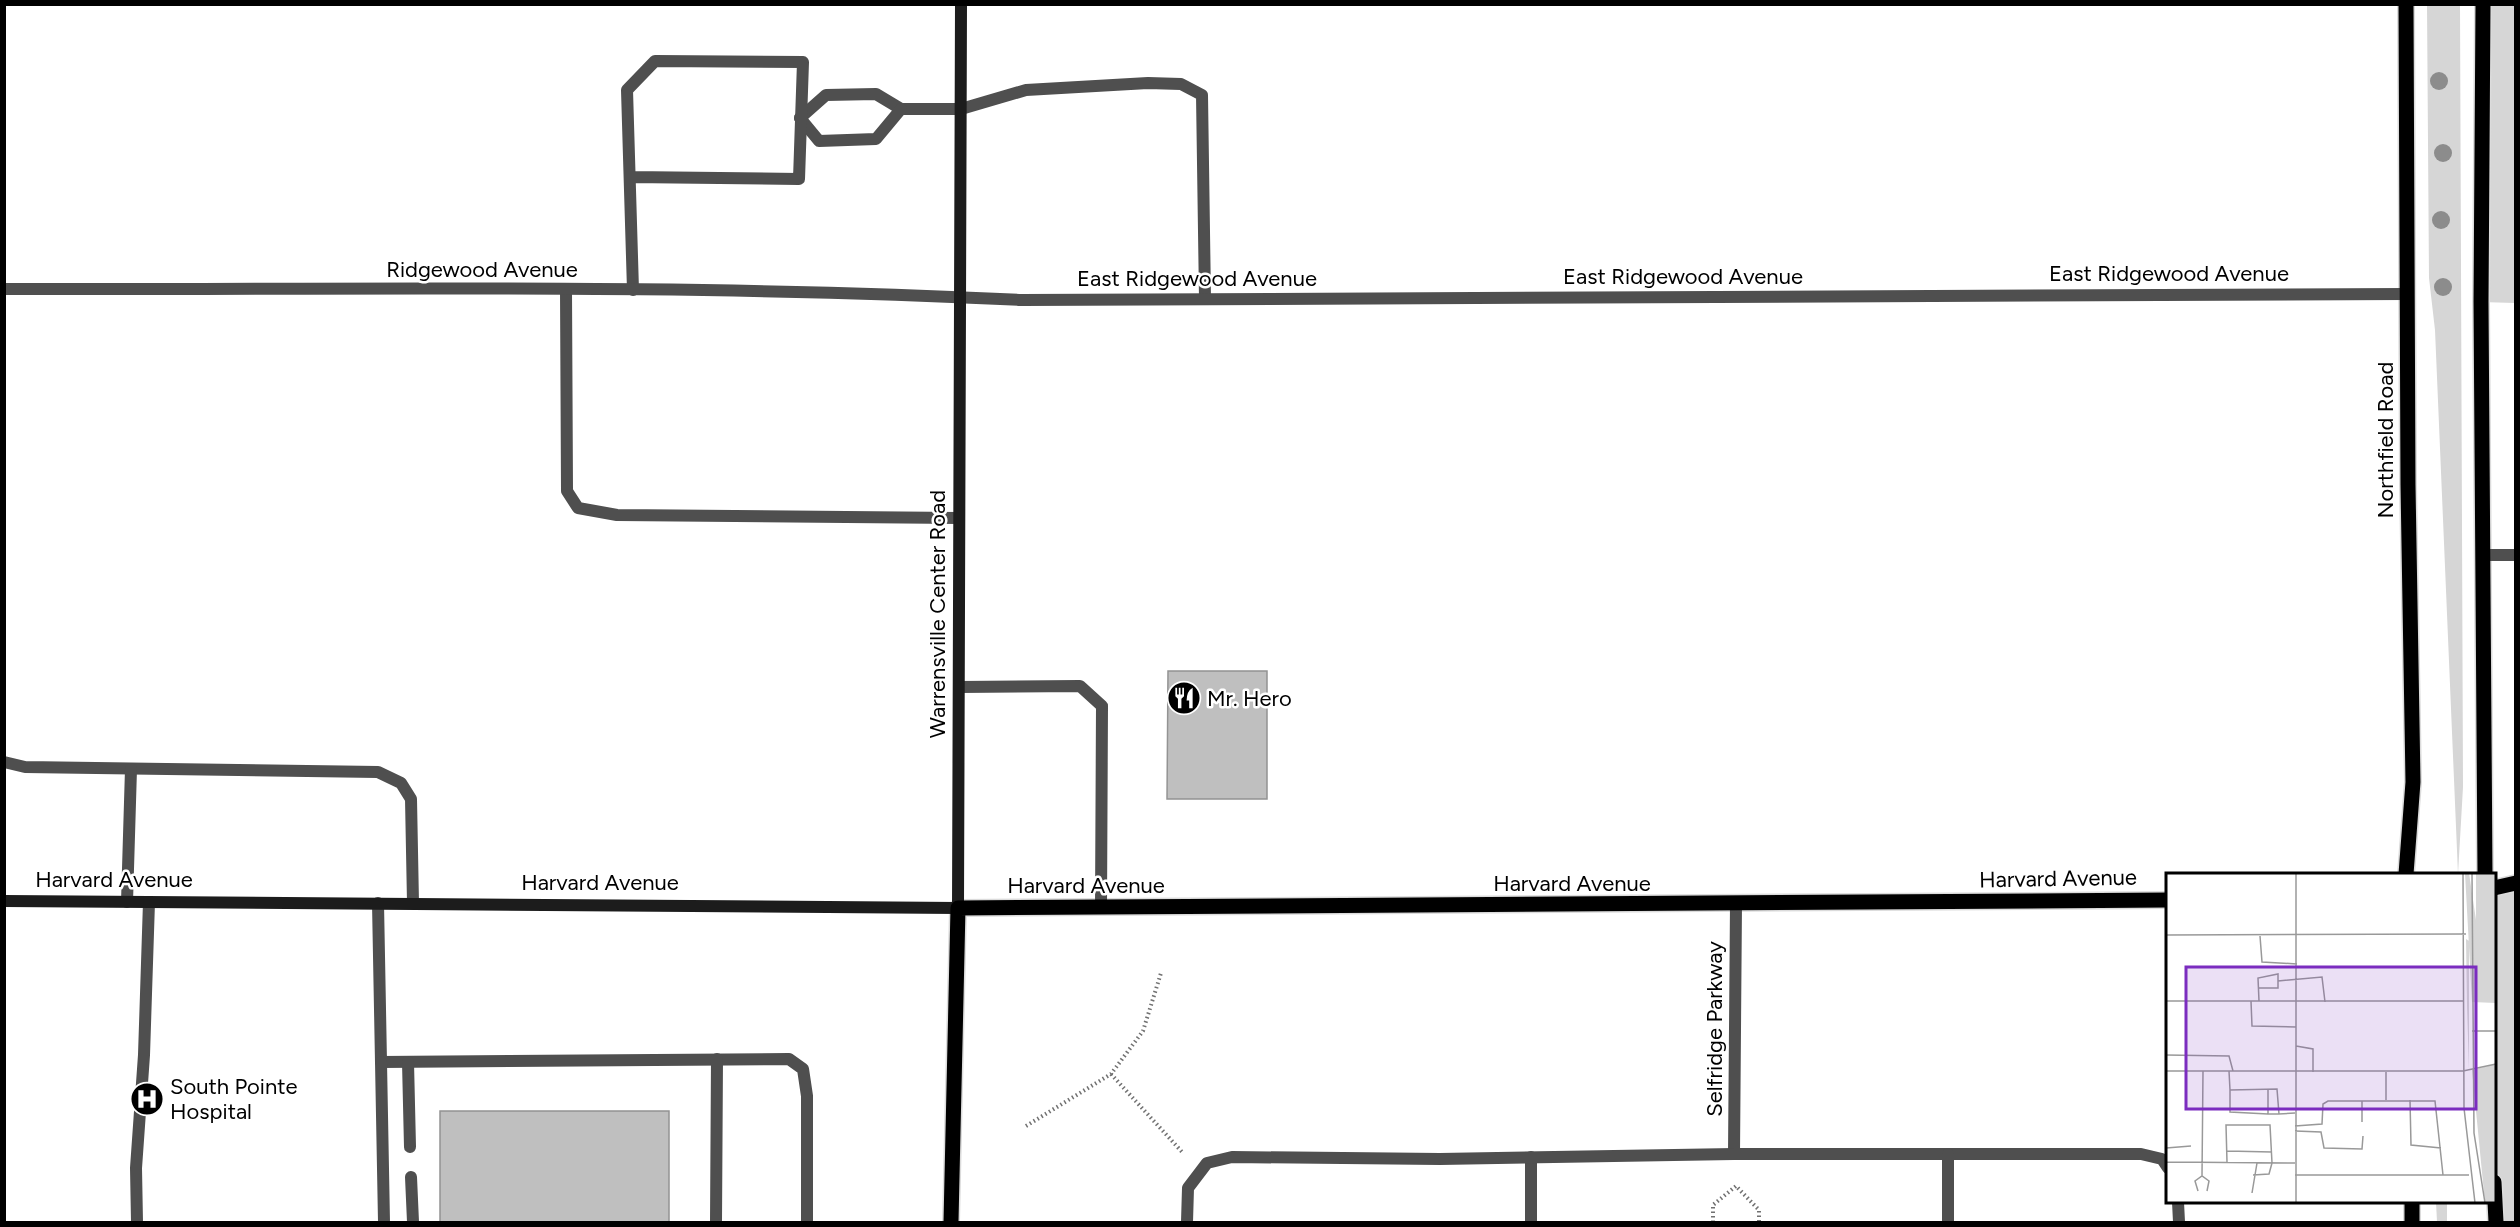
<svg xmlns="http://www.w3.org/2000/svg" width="2520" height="1227" font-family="Figtree,sans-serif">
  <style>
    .green { fill: #d6d6d6 }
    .building { fill: #bfbfbf; stroke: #939393; stroke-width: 1.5 }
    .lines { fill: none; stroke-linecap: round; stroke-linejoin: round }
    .primary-casing { stroke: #dbdbdb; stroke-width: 18 }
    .path { stroke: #717171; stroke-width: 4; stroke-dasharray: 1.5 3; stroke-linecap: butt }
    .service { stroke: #4f4f4f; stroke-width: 12 }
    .minor { stroke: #4f4f4f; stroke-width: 12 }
    .secondary { stroke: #1c1c1c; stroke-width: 12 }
    .primary { stroke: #000; stroke-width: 15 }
    .tree { fill: #8c8c8c }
    .labels { text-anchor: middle; stroke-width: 5; stroke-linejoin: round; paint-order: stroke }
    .street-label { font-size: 22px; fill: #000; stroke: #fff }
    .poi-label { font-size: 22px; fill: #000; stroke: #fff; text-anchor: start }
    .inset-road { fill: none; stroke: #999; stroke-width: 1.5 }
    .view { fill: #7b2cbf; fill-opacity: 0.15; stroke: #7b2cbf; stroke-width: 3 }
    .inset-edge { fill: none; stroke: #000; stroke-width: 3 }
  </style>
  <rect width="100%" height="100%" fill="#fff"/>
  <g class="green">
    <path d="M2427,5h33l3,782 -5,87 -23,-544 -6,-52z"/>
    <path d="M2483,5h32v298l-34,-1z"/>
    <path d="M2515,883v339h-19l-2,-334z"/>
    <path d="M2436,1202h11v20h-10z"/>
  </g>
  <g class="building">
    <path d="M1168,671h99v128h-100z"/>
    <rect x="440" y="1111" width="229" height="111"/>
  </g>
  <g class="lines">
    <defs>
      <g id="primary">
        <path d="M2406,4l2,481 5,297 -7,92"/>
        <path d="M2483,4l-2,298 4,572"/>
        <path d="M2494,888l22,-5"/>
        <path d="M2494,1182l2,40"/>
        <path d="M2412,1202v20"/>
        <path d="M951,1222l7,-314 1210,-8"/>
      </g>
    </defs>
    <use href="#primary" class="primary-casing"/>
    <g class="path">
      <path d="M1111,1074l72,79"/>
      <path d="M1026,1126l85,-52 32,-43 18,-58"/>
      <path d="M1713,1222v-17l23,-19 23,24v12"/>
    </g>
    <g class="service">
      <path d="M800,118l26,-23 50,-1 25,15h60l65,-19 122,-7 33,1 21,11 3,204"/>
      <path d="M800,118l19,23 57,-2 25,-30"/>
      <path d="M630,177l169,2 4,-117 -148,-1 -28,29 6,200"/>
      <path d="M566,290l1,201 11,17 39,7 342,3"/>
      <path d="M2482,555h34"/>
      <path d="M960,687l120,-1 22,20 -1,202"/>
      <path d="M4,762l21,5 353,5 23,11 10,16 2,104"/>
      <path d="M127,902l4,-133"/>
      <path d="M378,903l3,159 408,-3 14,10 4,27v126"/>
      <path d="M381,1062l3,160"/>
      <path d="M408,1062l2,85"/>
      <path d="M411,1177l2,45"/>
      <path d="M137,1222l-1,-54 8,-113 5,-153"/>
      <path d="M716,1222l1,-163"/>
    </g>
    <g class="minor">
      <path d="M4,289c339,1 679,-6 1018,11l1385,-6"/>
      <path d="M1734,1154l2,-250"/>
      <path d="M1531,1157v65"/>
      <path d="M2178,1202l1,20"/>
      <path d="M1187,1222l1,-34 19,-25 25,-6 208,2 294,-5h407l21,5 6,9"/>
      <path d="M1948,1222v-68"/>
    </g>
    <path class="secondary" d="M4,901l954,7 3,-904"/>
    <use href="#primary" class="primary"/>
  </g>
  <g class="tree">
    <circle cx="2439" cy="81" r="9"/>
    <circle cx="2443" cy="153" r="9"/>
    <circle cx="2441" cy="220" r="9"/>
    <circle cx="2443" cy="287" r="9"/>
  </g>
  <defs>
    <symbol id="restaurant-disc" viewBox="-11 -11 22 22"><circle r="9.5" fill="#000" stroke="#fff"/><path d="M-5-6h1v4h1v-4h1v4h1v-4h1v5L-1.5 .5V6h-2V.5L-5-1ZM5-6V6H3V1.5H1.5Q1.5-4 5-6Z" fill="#fff"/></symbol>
    <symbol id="hospital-disc" viewBox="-11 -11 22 22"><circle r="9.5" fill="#000" stroke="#fff"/><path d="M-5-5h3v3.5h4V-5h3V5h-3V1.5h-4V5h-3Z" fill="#fff"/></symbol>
  </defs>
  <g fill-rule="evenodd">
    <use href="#restaurant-disc" x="1165" y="679" width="38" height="38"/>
    <use href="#hospital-disc" x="128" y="1080" width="38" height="38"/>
  </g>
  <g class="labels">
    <g class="street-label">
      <text x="482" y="277">Ridgewood Avenue</text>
      <text x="2169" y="281">East Ridgewood Avenue</text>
      <text x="1683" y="284">East Ridgewood Avenue</text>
      <text x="1197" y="286">East Ridgewood Avenue</text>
      <text transform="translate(2385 440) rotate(-90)" y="8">Northfield Road</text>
      <text transform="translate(937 614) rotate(-90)" y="8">Warrensville Center Road</text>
      <text transform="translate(2058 878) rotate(-1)" y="8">Harvard Avenue</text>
      <text x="114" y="887">Harvard Avenue</text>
      <text x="600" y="890">Harvard Avenue</text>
      <text x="1572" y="891">Harvard Avenue</text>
      <text x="1086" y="893">Harvard Avenue</text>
      <text transform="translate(1714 1029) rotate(-90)" y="8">Selfridge Parkway</text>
    </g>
    <g class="poi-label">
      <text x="1207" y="706">Mr. Hero</text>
      <text x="170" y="1094">South Pointe<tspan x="170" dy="25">Hospital</tspan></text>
    </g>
  </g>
  <g transform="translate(2166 873)">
    <rect width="330" height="330" fill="#fff"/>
    <path d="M299,0h4l7,47v-47h20v130l-24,-1zM300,66l3,2v129l-2,-65zM330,191v139h-11l-13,-133z" fill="#d6d6d6"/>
    <path class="inset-road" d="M130,0v330M297,0l1,235 11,95M306,0l2,260 11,70M0,62l300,-1M94,63l2,26 35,2M112,108l44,-4 3,25M92,115h20v-14l-20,4 1,23M0,128h297M85,128l1,25 44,1M306,158h24M130,173l17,3v23M0,182l63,1 4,15M0,198h297l33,-7M63,198l1,19 47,-1 2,25 16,-1M102,216v25h11M64,217v22l38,2M220,227v-28M244,227l1,45 30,3M196,228v21M129,253l27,-2 1,-20 5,-3h107l8,74M129,258l26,1 3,16 38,1 1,-13M0,275l25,-2M61,278l45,1M0,289l129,1M61,289l-1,-37h44l2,38M87,302l16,-1 3,-11M129,302h174M36,303l1,-105M32,318l-3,-10 7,-5 7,5 -2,10M86,320l5,-30M0,330v-55"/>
    <path class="view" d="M20,94h290v142h-290z"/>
    <rect width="330" height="330" class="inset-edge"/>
  </g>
  <rect width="2520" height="1227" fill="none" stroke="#000000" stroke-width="12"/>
</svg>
